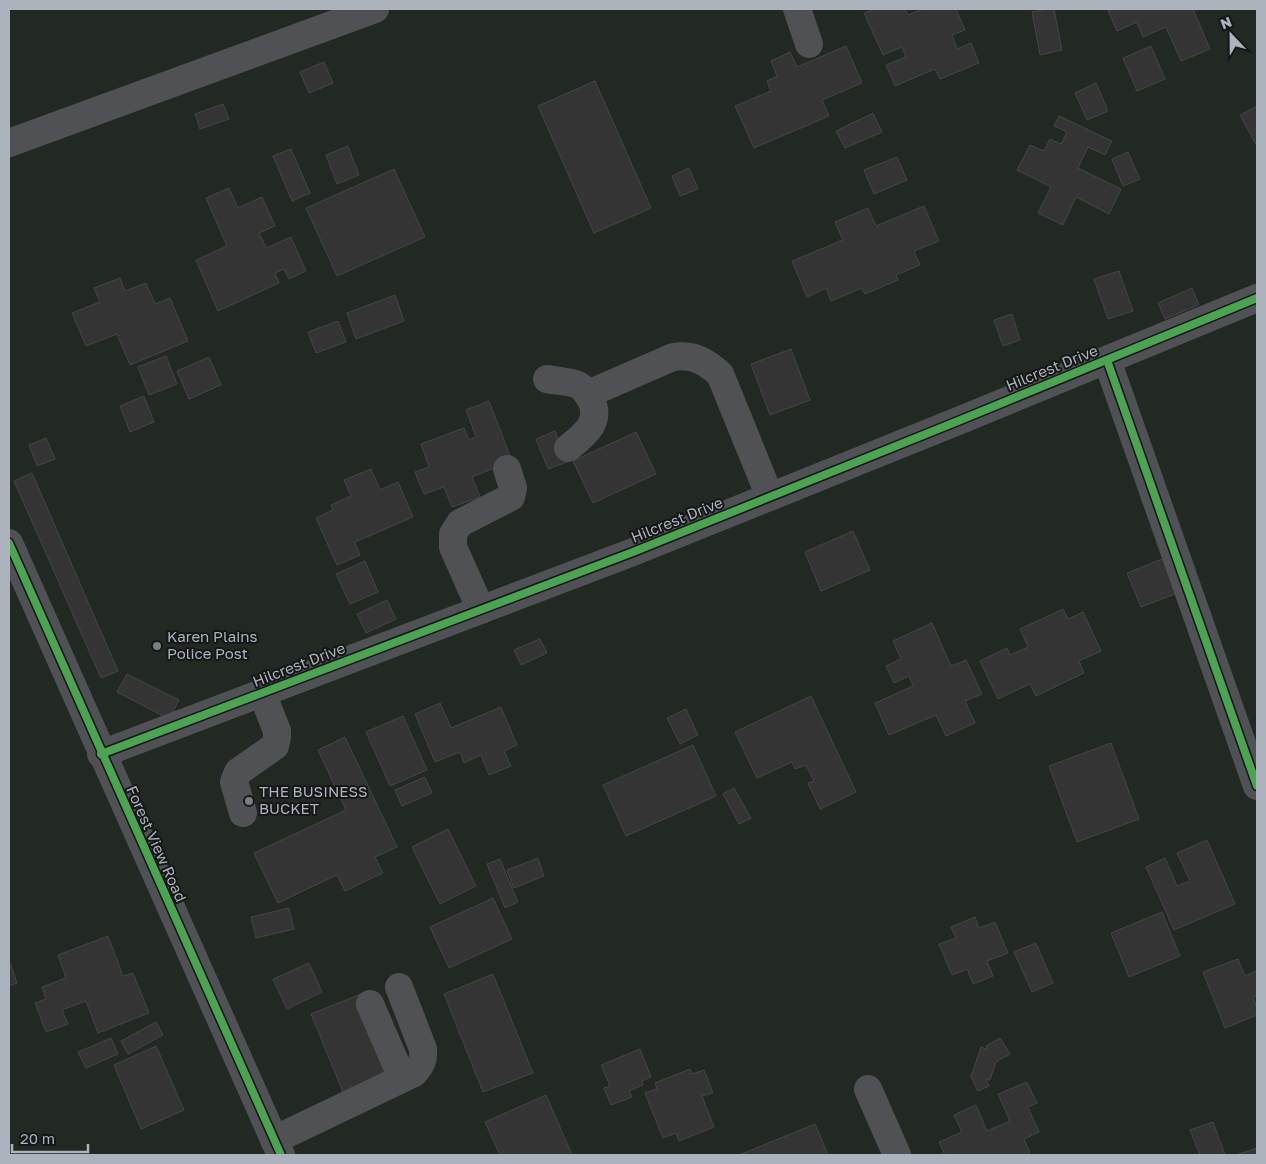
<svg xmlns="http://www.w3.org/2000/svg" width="1266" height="1164" font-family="'Golos Text',sans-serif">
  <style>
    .green { fill: #212922 }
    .building { fill: #343434; stroke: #444548 }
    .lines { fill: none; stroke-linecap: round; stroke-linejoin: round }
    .minor { stroke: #505155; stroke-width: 28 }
    .cycleway-casing { stroke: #151618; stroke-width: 11 }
    .cycleway { stroke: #4ca352; stroke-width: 8 }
    .poi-dot { fill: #7a7e84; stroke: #151618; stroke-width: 2 }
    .labels { text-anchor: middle; stroke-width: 4; stroke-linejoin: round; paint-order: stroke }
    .street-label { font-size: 15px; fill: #adb3bc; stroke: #151618 }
    .poi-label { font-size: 15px; fill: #adb3bc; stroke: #151618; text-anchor: start }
  </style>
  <rect width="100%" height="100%" fill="#1c1c1c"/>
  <rect class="green" x="9" y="9" width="1248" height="1146"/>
  <g class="building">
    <path d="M874,9h31l3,6 15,-6h33l9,21 -13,5 5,14 14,-6 8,20 -39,16 -5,-10 -40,17 -9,-21 20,-8 -4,-10 -19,8 -19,-42z"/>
    <path d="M1047,9h7l8,41 -22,5 -8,-43z"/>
    <path d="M1113,9h80l17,40 -29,12 -15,-34 -23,10 -6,-15 -20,9 -9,-20z"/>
    <path d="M846,46l16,37 -40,17 7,16 -75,32 -19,-42 36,-15 -4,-10 10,-5 -6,-15 19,-9 7,15z"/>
    <path d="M1151,46l14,33 -28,12 -14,-33z"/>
    <path d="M324,62l9,21 -24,10 -9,-21z"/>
    <path d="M595,81l56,127 -57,25 -56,-127z"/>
    <path d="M1096,83l12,28 -21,9 -12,-27z"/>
    <path d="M223,104l6,15 -29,10 -5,-15z"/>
    <path d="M1257,106v40l-17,-31z"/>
    <path d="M873,113l9,19 -37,16 -9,-17z"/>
    <path d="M1059,116l53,25 -7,14 -17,-8 -10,21 43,21 -12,25 -33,-17 -13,28 -25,-12 13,-26 -34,-17 13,-25 14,6 6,-12 11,5 6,-12 -13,-6z"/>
    <path d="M348,146l11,29 -22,9 -11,-29z"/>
    <path d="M291,149l19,44 -18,8 -19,-45z"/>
    <path d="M1128,152l12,27 -17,7 -11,-27z"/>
    <path d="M897,157l10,23 -33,14 -10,-24z"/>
    <path d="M689,168l9,21 -18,7 -8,-20z"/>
    <path d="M394,169l31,68 -88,39 -31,-68z"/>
    <path d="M229,188l9,20 24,-11 13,29 -16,7 7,15 25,-11 15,34 -17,8 -5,-10 -9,4 4,10 -61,28 -22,-51 31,-14 -21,-48z"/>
    <path d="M924,206l15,35 -25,10 6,14 -24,10 2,5 -33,14 -3,-6 -31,13 -5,-13 -19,9 -15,-36 51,-21 -8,-18 33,-14 8,18z"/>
    <path d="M1119,271l14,40 -25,8 -14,-40z"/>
    <path d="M120,278l5,13 21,-8 9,21 15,-6 18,43 -58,24 -13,-31 -31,12 -14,-33 28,-11 -6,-14z"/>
    <path d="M1192,288l7,17 -34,14 -7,-16z"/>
    <path d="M395,295l9,26 -48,18 -9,-26z"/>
    <path d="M1012,314l8,26 -17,6 -9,-26z"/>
    <path d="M338,321l8,21 -30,11 -8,-21z"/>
    <path d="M791,349l19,51 -40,15 -19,-51z"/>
    <path d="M166,356l11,28 -28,11 -11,-28z"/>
    <path d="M209,357l12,28 -32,14 -12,-28z"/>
    <path d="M144,396l10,26 -24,10 -10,-26z"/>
    <path d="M489,401l23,60 -40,16 8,20 -28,10 -8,-20 -20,7 -9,-22 14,-5 -8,-23 43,-16 5,12 7,-3 -10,-27z"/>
    <path d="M555,431l12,31 -19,7 -12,-30z"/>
    <path d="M636,432l20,42 -63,29 -20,-42z"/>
    <path d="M46,438l9,21 -18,7 -8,-21z"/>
    <path d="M371,469l9,21 18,-8 15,35 -58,25 5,13 -23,10 -21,-47 17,-8 -2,-5 20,-9 -7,-16z"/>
    <path d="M32,473l86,198 -17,7 -87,-197z"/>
    <path d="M853,531l17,39 -49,21 -16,-39z"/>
    <path d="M1170,556l13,35 -42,16 -14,-34z"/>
    <path d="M365,561l13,31 -28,12 -14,-30z"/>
    <path d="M387,600l9,19 -30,14 -9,-19z"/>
    <path d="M1063,609l5,10 15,-7 18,39 -22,10 5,12 -48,23 -6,-12 -32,15 -18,-38 27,-13 3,7 18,-8 -8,-18z"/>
    <path d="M932,623l19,43 15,-6 16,34 -17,7 10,22 -29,13 -10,-21 -47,20 -14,-32 38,-17 -4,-10 -15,7 -8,-17 15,-7 -8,-18z"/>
    <path d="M540,639l7,14 -26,12 -7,-15z"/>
    <path d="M127,674l52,26 -10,19 -52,-27z"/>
    <path d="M811,696l45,96 -36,17 -12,-26 6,-2 -8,-16 -11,4 -3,-7 -35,16 -22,-46z"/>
    <path d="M440,703l11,25 50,-21 16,38 -13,6 7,15 -22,9 -8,-20 -17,8 -4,-11 -25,10 -20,-48z"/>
    <path d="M686,709l12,26 -18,9 -13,-26z"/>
    <path d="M403,716l24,54 -37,16 -24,-54z"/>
    <path d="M345,737l52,110 -22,10 8,16 -38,18 -8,-16 -59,28 -24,-50 92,-43 -28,-60z"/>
    <path d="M1111,743l28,76 -62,23 -28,-76z"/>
    <path d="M693,745l23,51 -90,40 -23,-51z"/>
    <path d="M425,777l7,16 -30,13 -7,-16z"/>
    <path d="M734,788l17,30 -12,6 -16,-30z"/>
    <path d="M448,829l28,57 -36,18 -28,-57z"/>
    <path d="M1207,840l28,64 -61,26 -28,-63 19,-9 12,28 13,-5 -13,-28z"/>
    <path d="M538,858l6,18 -30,12 -7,-18z"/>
    <path d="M500,859l18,43 -13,6 -18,-44z"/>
    <path d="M493,898l19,41 -63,29 -19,-41z"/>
    <path d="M289,908l5,21 -38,9 -5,-21z"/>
    <path d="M1162,912l18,44 -51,21 -18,-44z"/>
    <path d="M975,917l4,11 16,-6 13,31 -21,8 6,15 -20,8 -6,-15 -15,6 -13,-31 17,-6 -5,-11z"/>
    <path d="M108,936l15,40 10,-3 16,40 -51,20 -12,-32 -24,9 6,14 -22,8 -11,-29 11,-4 -4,-12 24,-9 -8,-23z"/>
    <path d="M1036,943l17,40 -21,9 -18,-40z"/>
    <path d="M1238,959l7,17 11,-5 1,4v21l-4,1 4,11v7l-32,13 -22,-56z"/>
    <path d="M9,960l8,23 -8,3z"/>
    <path d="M309,963l13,29 -35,17 -14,-30z"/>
    <path d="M493,974l40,99 -50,19 -39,-98z"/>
    <path d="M361,994l32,78 -50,20 -32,-78z"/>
    <path d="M156,1022l7,13 -35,19 -7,-13z"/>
    <path d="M111,1038l7,16 -32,14 -8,-16z"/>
    <path d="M1000,1038l10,16 -14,8 -6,18 -4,-1 3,7 -11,5 -8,-16 2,-1 9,-27 7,3 -2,-4z"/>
    <path d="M156,1046l28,64 -43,19 -27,-64z"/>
    <path d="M640,1049l11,28 -9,4 1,4 -14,6 3,6 -21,8 -7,-17 6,-2 -9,-21z"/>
    <path d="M690,1069l2,5 12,-4 9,23 -11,3 12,31 -35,14 -3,-8 -13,5 -18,-45 12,-4 -2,-6z"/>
    <path d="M1027,1082l10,21 -9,4 11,25 -15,7 6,14 -5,2h-80l-6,-13 23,-10 -8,-17 22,-10 11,26 23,-10 -12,-27z"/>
    <path d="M546,1095l26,60h-72l-15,-33z"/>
    <path d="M1213,1122l12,33h-25l-10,-25z"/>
    <path d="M815,1124l13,31h-89z"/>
    <path d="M1257,1148v7h-21z"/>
  </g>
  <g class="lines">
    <g class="minor">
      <path d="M797,9l12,35"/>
      <path d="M9,143l366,-134"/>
      <path d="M1107,360l150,426"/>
      <path d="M547,379c9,2 23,2 31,6 6,3 10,10 13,15 11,22 -7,35 -23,48"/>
      <path d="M588,394l85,-37c20,-3 32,4 47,17l50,123"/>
      <path d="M9,543l272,612"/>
      <path d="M481,610l-28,-63v-13l7,-11 51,-26 2,-9 -6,-19"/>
      <path d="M101,754l532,-202 330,-133 294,-121"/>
      <path d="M243,813l-9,-31 4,-10 37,-26 2,-9v-6l-15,-38"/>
      <path d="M370,1004l32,74"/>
      <path d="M868,1089l29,66"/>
      <path d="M274,1140l140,-67c7,-8 10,-13 9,-24l-24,-62"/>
    </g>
    <defs>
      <g id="cycleway">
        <path d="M1107,360l150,426"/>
        <path d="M9,543l272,612"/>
        <path d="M101,754l532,-202 330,-133 294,-121"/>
      </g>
    </defs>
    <use href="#cycleway" class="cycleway-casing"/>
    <use href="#cycleway" class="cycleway"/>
  </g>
  <g class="poi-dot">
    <circle cx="157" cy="646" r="5"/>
    <circle cx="249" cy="801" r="5"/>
  </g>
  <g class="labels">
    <g class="street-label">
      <text transform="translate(1052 368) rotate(-22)" y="5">Hilcrest Drive</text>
      <text transform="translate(677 520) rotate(-22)" y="5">Hilcrest Drive</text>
      <text transform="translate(299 665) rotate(-21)" y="5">Hilcrest Drive</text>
      <text transform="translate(156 844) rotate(66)" y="5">Forest View Road</text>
    </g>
    <g class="poi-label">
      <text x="167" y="642">Karen Plains<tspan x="167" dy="17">Police Post</tspan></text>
      <text x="259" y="797">THE BUSINESS<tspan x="259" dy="17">BUCKET</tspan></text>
    </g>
  </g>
  <rect width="1266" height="1164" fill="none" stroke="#adb3bc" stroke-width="20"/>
  <g transform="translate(1231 35) rotate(338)" stroke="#151618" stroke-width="4" paint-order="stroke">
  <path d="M0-4L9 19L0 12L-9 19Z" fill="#adb3bc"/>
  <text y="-8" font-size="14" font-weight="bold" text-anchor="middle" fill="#adb3bc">N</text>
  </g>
  <path d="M12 1144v8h76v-8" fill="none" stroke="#adb3bc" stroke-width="2.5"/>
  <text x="20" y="1144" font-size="15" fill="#adb3bc" stroke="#151618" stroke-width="4" paint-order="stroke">20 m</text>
</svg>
